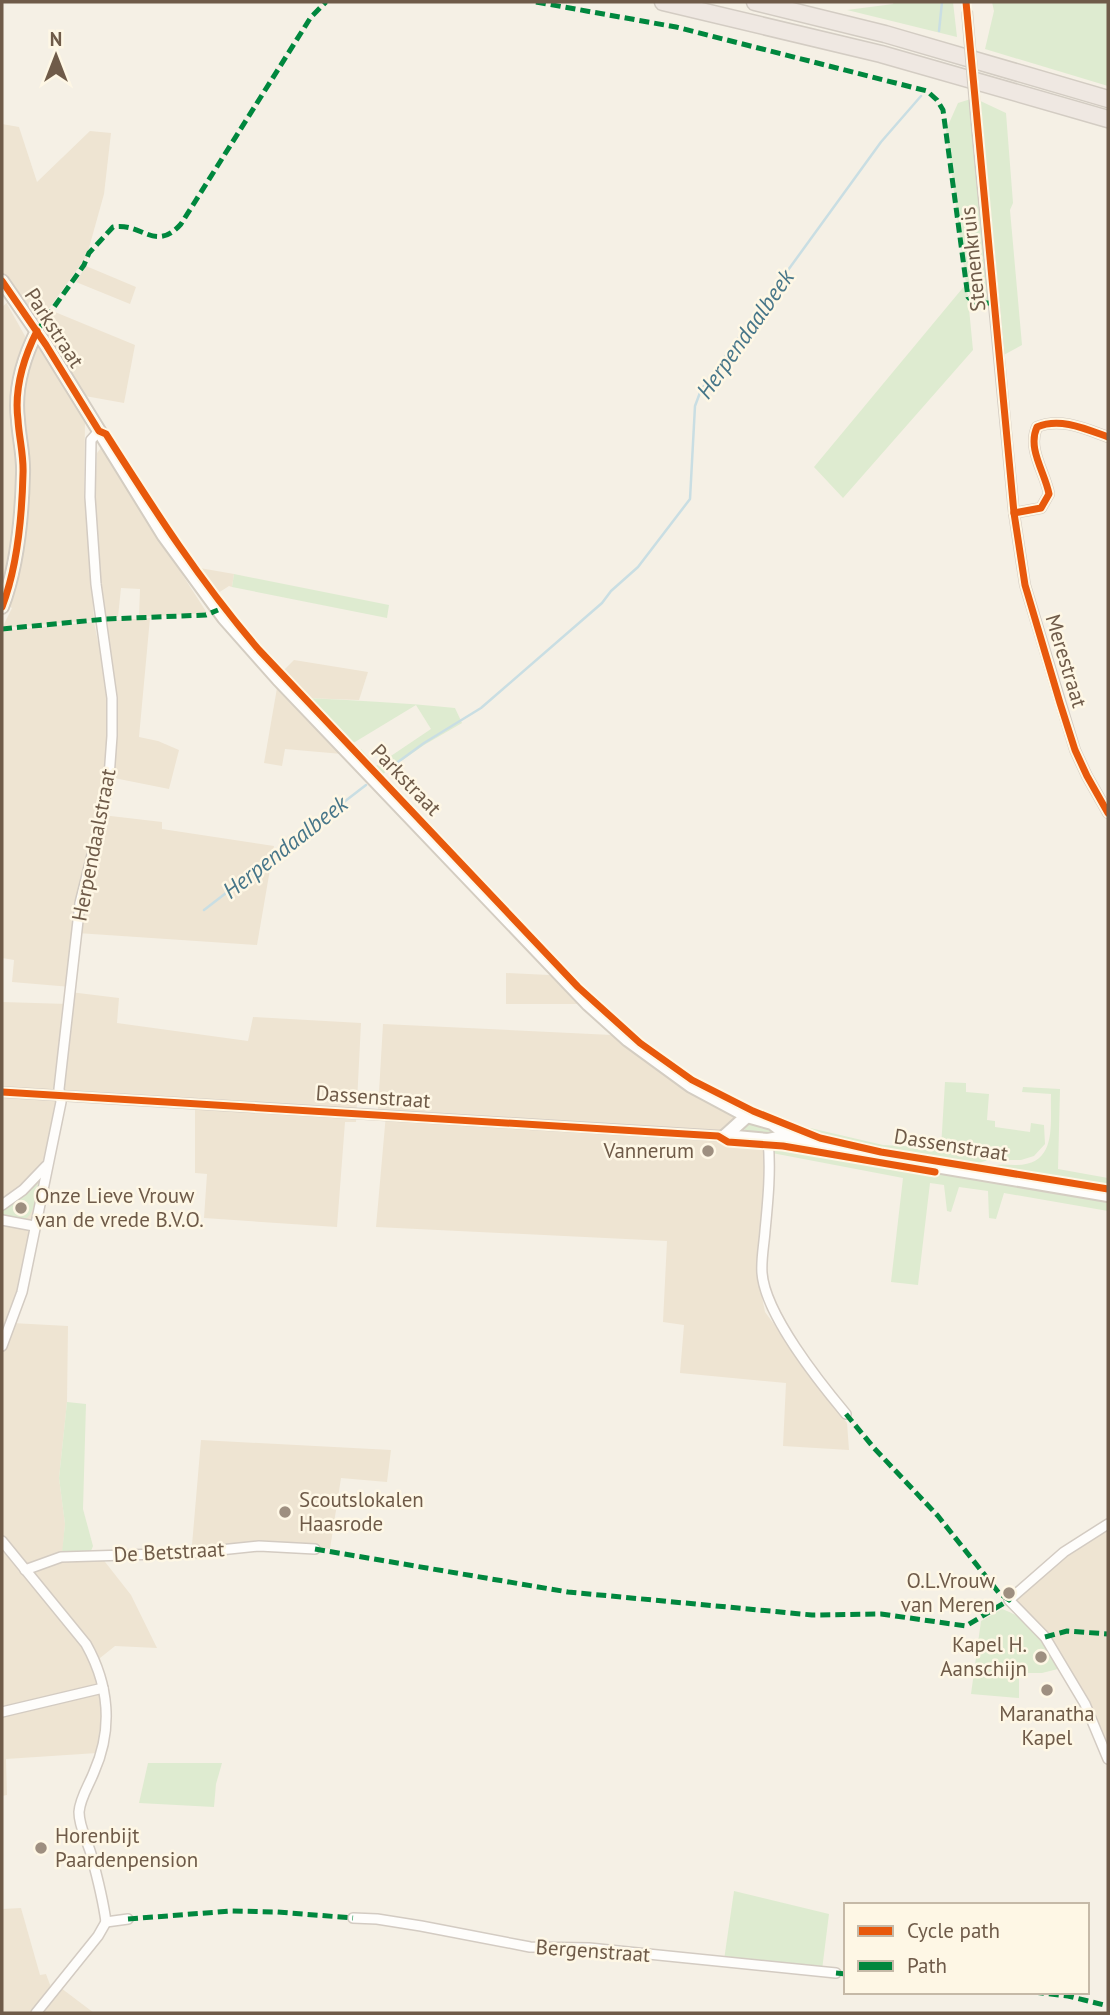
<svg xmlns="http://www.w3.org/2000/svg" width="1110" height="2015" font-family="'PT Sans',sans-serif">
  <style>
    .residential { fill: #eee4d2 }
    .green { fill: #deebd0 }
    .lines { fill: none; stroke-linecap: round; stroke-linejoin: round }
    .stream { stroke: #c9dee3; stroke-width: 2.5 }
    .street-casing { stroke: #d3cbc2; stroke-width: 12 }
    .secondary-casing { stroke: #d4cdc2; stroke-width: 16 }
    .highway-casing { stroke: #d3ccc3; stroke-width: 19 }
    .street { stroke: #fefdfb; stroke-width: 9 }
    .secondary { stroke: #fefdfb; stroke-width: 12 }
    .highway { stroke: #efe8e2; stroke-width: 16 }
    .street-bridge-casing { stroke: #d3cbc2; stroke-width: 12; stroke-linecap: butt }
    .street-bridge { stroke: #fefdfb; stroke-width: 9 }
    .quiet { stroke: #00873e; stroke-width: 5; stroke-dasharray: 10 5; stroke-linecap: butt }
    .cycleway-casing { stroke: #fef7e5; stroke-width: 11 }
    .cycleway { stroke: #e8590c; stroke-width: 7 }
    .poi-dot { fill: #9e8f80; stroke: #fef7e5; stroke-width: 2.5 }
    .labels { text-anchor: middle; stroke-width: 5; stroke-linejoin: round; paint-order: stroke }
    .street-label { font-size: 21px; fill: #6f5b49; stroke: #fef7e5 }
    .poi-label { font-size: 21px; fill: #6f5b49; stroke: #fef7e5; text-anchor: end }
    .water-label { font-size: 23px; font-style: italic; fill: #477689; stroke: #fef7e5 }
  </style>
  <rect width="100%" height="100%" fill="#f5f0e5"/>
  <g class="residential">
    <path d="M2,124l17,3 18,55 53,-51 21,2 -7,61 -17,61 -1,11 50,21 -6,17 -54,-22 10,-16v-9l-46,64 -19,-26 -14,9 18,32 -1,12 10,4 5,-5 5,9 13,-7 -11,-19 9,-18 80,33 -11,58 -39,-7 -13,-21 -12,6 25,42 -1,72 11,-1 2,-41 4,-5 106,165 -68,4 1,-28 -19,-1 -3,29 -13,1 -2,-15 -10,1 1,16 -92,8 10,-20 -10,-6v-295l6,-5 -6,-11z"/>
    <path d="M194,567l40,7 -2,13 -3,-1 -14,9z"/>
    <path d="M150,618l-11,119 19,4 21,9 -10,39 -60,-12 -7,38 60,7v7l112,17 -17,99 -180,-12 -6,54 -59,-5 2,-22 -12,-2v-327l92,-9 4,20 10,-1 -3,-20z"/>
    <path d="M294,660l74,12 -9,28 -54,-2 -24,-25z"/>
    <path d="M277,688l65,66 -57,-5 -3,17 -18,-3z"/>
    <path d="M506,973l43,2 11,-2 28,31h-82z"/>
    <path d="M70,992l49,6 -2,25 131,18 5,-24 108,6 -5,99h-11l-8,105 -133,-9 3,-44 -12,-1v-70l-135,-7 -48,227 56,3 -1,76 -8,76 6,46 -3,35 40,-1 29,37 26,53 -42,-2 -15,12 7,57 -10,38 -91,6 1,36 -5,1v-794l66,2z"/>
    <path d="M383,1024l229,11 69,52 41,23 25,6 -9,8 3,16 20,3 6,12 1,17 -11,100 8,40 82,111 2,27 -66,-4 3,-63 -106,-10 4,-48 -21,-3 4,-81 -291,-14 10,-113 -6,-1 -2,-4z"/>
    <path d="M201,1440l190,10 -4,32 -46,-4 -11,71 -35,-6h-46l-55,6 -2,-4z"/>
    <path d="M1108,1529v225l-21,-51 -73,-102 50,-46z"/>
    <path d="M21,1908l19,67 6,-1 6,16 5,-5 37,28h-92v-104z"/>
  </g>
  <g class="green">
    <path d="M894,2h59l4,35 -110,-27 46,-6z"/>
    <path d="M992,2h116v84l-123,-37 9,-38z"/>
    <path d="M974,98l32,15 7,90 -3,7 12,135 -22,12 -5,-53 -21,-2 -7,-14 6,62 -130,148 -29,-31 152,-183 -20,-154 12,-27z"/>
    <path d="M234,574l155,31 -2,13 -155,-31z"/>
    <path d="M305,698c50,2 100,5 150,10l7,15 -38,22 -44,31 -24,-24 5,-3 15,17 55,-37 -15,-24 -66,40z"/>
    <path d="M945,1082l21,1v9l23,2 -2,26 8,1v6l35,5 1,-9 13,2 1,19 -11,12 -13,4h-33l-15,5 -90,-15 -75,-18 2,-4 73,17 58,3z"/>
    <path d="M1023,1087l37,2 -2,80 50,9v10l-120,-20c8,-5 18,-3 27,-3 43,1 35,-41 36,-71l-29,-2z"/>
    <path d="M747,1122l23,7 1,3 -2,2 -23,-2 -3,-5z"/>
    <path d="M773,1146l335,56v9l-104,-18 -8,26 -7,-1 -1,-27 -29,-4 -8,25 -4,-1 -3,-26 -14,-2 -12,102 -27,-3 12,-104 -131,-25z"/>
    <path d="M38,1181c0,7 -3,15 -4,23 -5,22 -15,15 -32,12v-8z"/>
    <path d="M67,1402l19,2 -3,105 10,37 -2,5 -29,2 3,-29 -6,-46z"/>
    <path d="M1002,1609c32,12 42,31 60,59l-20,5h-23v25l-48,-4 10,-73z"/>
    <path d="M148,1763h74l-6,21 -2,23 -75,-4z"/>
    <path d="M734,1891l95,23 -7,56 -98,-10z"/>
  </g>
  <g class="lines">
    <g class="stream">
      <path d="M939,31l3,-29"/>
      <path d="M387,770l37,-27 57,-35 121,-105 9,-12 27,-24 52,-68 5,-93 6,-16 180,-248 40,-46"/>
      <path d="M204,910l162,-125"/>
    </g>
    <defs>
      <g id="street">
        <path d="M977,130l37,383 11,72 50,165 12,26 21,37"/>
        <path d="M1014,513l27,-5 8,-14c-4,-22 -22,-45 -12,-67 23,-10 49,2 71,10"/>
        <path d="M2,1092l723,44"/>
        <path d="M768,1140c3,30 0,60 -3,91 -1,14 -4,28 -3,42 3,41 58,110 84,141"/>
        <path d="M2,1205l21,-15 23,-24"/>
        <path d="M2,1220l32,6"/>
        <path d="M2,1346l20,-54 39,-190 -2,-13 21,-186 22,-88 7,-38 3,-41v-38l-16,-114 -6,-87 1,-57 8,-9"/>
        <path d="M1108,1524l-44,28 -55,48 36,37 40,67 23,55"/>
        <path d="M2,1541l84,103c23,41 27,85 8,128 -5,13 -14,26 -15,40 0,15 8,28 12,42 6,22 12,45 15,68"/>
        <path d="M25,1570l36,-13 130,-4 68,-7 56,3"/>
        <path d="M2,1712l101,-24"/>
        <path d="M353,1918l24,1 44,7 109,21 59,1 247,25"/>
        <path d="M106,1922l22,-3"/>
        <path d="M36,2013l62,-77 8,-14"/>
      </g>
      <g id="secondary">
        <path d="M2,281l44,64 118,191 60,82 54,61 310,325 40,36 63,46 56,30 25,7 17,13 81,19 238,40"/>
        <path d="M2,607c15,-39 20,-92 21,-133 1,-18 -4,-36 -5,-54 -4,-31 5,-61 19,-89"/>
        <path d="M725,1136l43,4 21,-4"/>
        <path d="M725,1136l22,-20"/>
      </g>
      <g id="highway">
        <path d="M663,2l218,52 227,65"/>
        <path d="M755,2l130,32 223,65"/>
      </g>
    </defs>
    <use href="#street" class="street-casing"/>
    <use href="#secondary" class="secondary-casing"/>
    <use href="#highway" class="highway-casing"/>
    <use href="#street" class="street"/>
    <use href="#secondary" class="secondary"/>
    <use href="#highway" class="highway"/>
    <defs>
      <path id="street-bridge" d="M967,11l10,119"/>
    </defs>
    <use href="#street-bridge" class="street-bridge-casing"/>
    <use href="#street-bridge" class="street-bridge"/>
    <g class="quiet">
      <path d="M536,2l140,25 251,64 10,9 6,10 25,187 6,6h21"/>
      <path d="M37,331l47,-66 5,-12 24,-26c29,-5 42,26 68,-3l130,-207 15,-15"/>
      <path d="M2,629l104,-10 100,-4 12,-5"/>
      <path d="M315,1549l253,43 244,23 69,-1 85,12 43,-26 -10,-7 -61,-77 -64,-68 -28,-34"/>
      <path d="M1045,1637l22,-6 41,3"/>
      <path d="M128,1919l103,-8 46,1 76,6"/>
      <path d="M836,1973l10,1"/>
      <path d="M1034,1992l34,4 40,10"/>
    </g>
    <defs>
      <g id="cycleway">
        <path d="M966,2l48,511 11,72 35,118 15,47 12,26 21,37"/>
        <path d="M2,281l44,64 53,86 7,3c49,77 93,146 153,216l319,337 62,56 52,37 61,31 67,27 61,14 227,37"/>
        <path d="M1014,513l27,-5 8,-14c-4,-22 -22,-45 -12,-67 23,-10 49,2 71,10"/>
        <path d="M2,607c15,-39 20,-92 21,-133 1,-18 -4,-36 -5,-54 -4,-31 5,-61 19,-89"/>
        <path d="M2,1092l716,44 10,6 55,4 152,26"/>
      </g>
    </defs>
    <use href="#cycleway" class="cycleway-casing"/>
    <use href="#cycleway" class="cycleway"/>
  </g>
  <g class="poi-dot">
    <circle cx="708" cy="1151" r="7"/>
    <circle cx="21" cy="1208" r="7"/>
    <circle cx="285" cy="1512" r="7"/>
    <circle cx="1009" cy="1593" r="7"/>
    <circle cx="1041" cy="1657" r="7"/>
    <circle cx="1047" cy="1690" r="7"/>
    <circle cx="41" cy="1848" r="7"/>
  </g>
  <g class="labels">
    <g class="street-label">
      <text transform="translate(973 259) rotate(-96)" y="7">Stenenkruis</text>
      <text transform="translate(54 328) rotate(57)" y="7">Parkstraat</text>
      <text transform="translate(1066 661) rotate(73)" y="7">Merestraat</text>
      <text transform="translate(406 780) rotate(46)" y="7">Parkstraat</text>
      <text transform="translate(94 845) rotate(-79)" y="7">Herpendaalstraat</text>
      <text transform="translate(373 1097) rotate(4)" y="7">Dassenstraat</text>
      <text transform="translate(951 1145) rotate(9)" y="7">Dassenstraat</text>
      <text transform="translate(169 1552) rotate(-3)" y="7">De Betstraat</text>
      <text transform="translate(593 1951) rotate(4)" y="7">Bergenstraat</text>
    </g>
    <g class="poi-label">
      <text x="694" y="1158">Vannerum</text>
      <text x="35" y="1203" text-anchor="start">Onze Lieve Vrouw<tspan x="35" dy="24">van de vrede B.V.O.</tspan></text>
      <text x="299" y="1507" text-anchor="start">Scoutslokalen<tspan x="299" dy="24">Haasrode</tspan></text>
      <text x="995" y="1588">O.L.Vrouw<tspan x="995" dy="24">van Meren</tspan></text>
      <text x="1027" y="1652">Kapel H.<tspan x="1027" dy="24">Aanschijn</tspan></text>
      <text x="1047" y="1721" text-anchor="middle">Maranatha<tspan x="1047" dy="24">Kapel</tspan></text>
      <text x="55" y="1843" text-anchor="start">Horenbijt<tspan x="55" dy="24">Paardenpension</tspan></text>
    </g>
    <g class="water-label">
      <text transform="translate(745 334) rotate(-55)" y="8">Herpendaalbeek</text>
      <text transform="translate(285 847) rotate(-38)" y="8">Herpendaalbeek</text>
    </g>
  </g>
  <rect width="1110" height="2015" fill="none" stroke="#6f5b49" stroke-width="7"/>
  <rect x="844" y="1903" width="245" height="91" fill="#fef7e5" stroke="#c5b9a7" stroke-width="2"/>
  <rect x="858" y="1926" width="35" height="10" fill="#e8590c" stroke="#c5b9a7" stroke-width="2"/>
  <text x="907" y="1938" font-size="21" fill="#6f5b49">Cycle path</text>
  <rect x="858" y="1961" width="35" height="10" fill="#00873e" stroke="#c5b9a7" stroke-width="2"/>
  <text x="907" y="1973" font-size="21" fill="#6f5b49">Path</text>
  <g transform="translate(56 56)" stroke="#fef7e5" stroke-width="5" paint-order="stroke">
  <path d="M0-5L12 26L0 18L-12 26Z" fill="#6f5b49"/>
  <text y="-10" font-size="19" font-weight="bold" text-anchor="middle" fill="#6f5b49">N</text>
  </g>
</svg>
